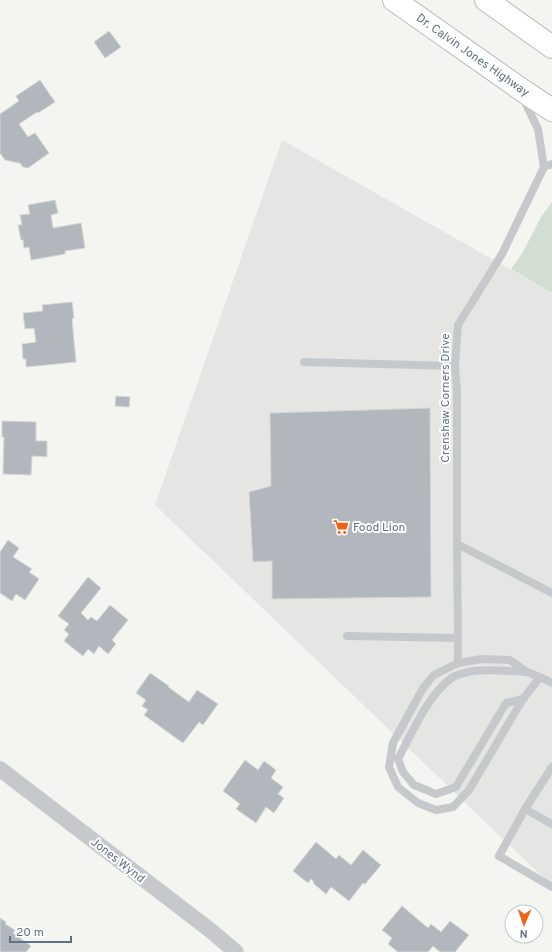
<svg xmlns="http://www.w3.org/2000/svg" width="552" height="952" font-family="Overpass,sans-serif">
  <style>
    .built { fill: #e5e6e4 }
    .green { fill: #d4ddd1 }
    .building { fill: #b1b7bd; stroke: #d6d6d3 }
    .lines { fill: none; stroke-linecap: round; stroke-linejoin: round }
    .highway-casing { stroke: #b8babd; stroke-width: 24 }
    .lane { stroke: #c6c9cc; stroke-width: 8 }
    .street { stroke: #c6c9cc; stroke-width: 16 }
    .highway { stroke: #fff; stroke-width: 22 }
    .labels { text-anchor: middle; stroke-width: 4; stroke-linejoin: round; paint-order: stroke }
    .street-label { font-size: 12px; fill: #617084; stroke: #fff }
    .poi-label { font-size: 12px; fill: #617084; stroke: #fff; text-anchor: start }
  </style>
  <rect width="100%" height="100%" fill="#f4f5f0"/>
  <path class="built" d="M282,140l270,153v593l-397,-381z"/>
  <path class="green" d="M552,202v91l-41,-24 12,-17 18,-35z"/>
  <g class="building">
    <path d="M109,31l12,16 -16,11 -11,-16z"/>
    <path d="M40,80l15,22 -17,11 -1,-1 -18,12 9,13 7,-4 14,20 -21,15 -5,-1 -3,-4h-1l-14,-3 -5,-7v-39l19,-13 -3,-5z"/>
    <path d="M55,200l3,13 -7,2 2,13 28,-5 4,25 -20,3v3l-34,6 -2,-13 -5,1 -1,-8h-2l-3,-15h4l-2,-10 10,-1 -2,-9z"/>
    <path d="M72,302l2,16 -2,1 4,43 -50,5v-8h-3l-1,-15 14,-2 -2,-14 -9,1 -2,-16 20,-2 -1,-6z"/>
    <path d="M116,396l14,1 -1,10 -14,-1z"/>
    <path d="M430,408l1,189 -159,2v-38l-19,1 -4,-70 22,-6 -1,-73z"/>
    <path d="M2,421l34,1v19h11v16l-15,-1 -1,19 -28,-1 1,-37h-2z"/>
    <path d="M8,540l11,8 -6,9 19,12 -3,3 10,7 -14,21 -9,-6 -4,7 -12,-8v-41z"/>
    <path d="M88,577l13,11 -20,25 7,7 3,-3 6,4 13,-16 18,15 -16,20 4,4 -8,10 -9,-8 -5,8 -6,-5 -5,7 -19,-15 5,-7 -5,-4 5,-6 -11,-8z"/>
    <path d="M150,673l19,13 -1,1 21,15 8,-12 21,14 -15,21 -4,-3 -16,21 -39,-28 4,-5 -6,-4 4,-6 -10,-7z"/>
    <path d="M245,760l13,10 6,-9 12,9 -5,8 12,9 -5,7 6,4 -10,15 -8,-6 -10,16 -20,-14 4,-5 -17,-13z"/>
    <path d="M316,842l20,17 3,-4 12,10 12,-15 18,15 -16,19 -2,-1 -14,18 -18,-14 -5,7 -13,-11 1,-1 -3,-3 -3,4 -15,-12z"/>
    <path d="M402,906l26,22 3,-4 10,8 9,-11 19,14 -14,17h-15l-7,-6 -5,6h-30l-10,-8 4,-6 -10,-8z"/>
    <path d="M0,918l6,4 -1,2 10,6 -2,3 18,13 -5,6h-26z"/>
  </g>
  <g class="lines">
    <defs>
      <g id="highway">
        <path d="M394,0l125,88 33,22"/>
        <path d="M486,0l66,47"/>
      </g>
    </defs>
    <use href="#highway" class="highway-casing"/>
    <g class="lane">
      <path d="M523,98l15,31 6,38 -42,87 -44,71 -3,41 2,25v153l95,49"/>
      <path d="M544,167l8,-3"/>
      <path d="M304,362l151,4"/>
      <path d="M347,636l111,2 -1,-94"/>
      <path d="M458,663v-25"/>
      <path d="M540,677l-17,22 -54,91 -16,17 -17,3 -18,-7 -20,-16 -9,-20 4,-24 30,-55 11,-13 24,-12 24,-4 28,1 17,12 13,5 12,6"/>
      <path d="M523,699l-17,4 -50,84 -20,7 -22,-9 -11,-13 -5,-13c14,-26 29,-62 52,-80 4,-4 18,-7 23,-8 18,-2 36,0 53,1"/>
      <path d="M552,767l-27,42 -26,47 53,31"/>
      <path d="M525,809l27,15"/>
    </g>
    <path class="street" d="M0,769l210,161 26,22"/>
    <use href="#highway" class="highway"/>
  </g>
  <defs>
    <symbol id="supermarket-bare" viewBox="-9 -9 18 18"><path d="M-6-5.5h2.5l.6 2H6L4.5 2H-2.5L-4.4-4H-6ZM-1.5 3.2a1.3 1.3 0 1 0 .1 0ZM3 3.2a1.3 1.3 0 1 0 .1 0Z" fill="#f16113" stroke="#fff" stroke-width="2.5" paint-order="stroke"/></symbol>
  </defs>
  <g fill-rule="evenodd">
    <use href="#supermarket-bare" x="330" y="516" width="22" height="22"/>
  </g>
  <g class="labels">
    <g class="street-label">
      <text transform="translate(473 55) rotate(35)" y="4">Dr. Calvin Jones Highway</text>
      <text transform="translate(445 398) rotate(-90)" y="4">Crenshaw Corners Drive</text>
      <text transform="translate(118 860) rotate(38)" y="4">Jones Wynd</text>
    </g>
    <g class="poi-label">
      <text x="353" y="531">Food Lion</text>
    </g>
  </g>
  <g transform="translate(524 924) rotate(182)"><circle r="19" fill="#ffffff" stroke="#c0c6ce"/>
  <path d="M0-3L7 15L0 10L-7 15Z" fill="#f16113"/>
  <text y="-6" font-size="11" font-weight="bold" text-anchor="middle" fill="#617084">N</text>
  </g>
  <path d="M10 936v6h61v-6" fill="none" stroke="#617084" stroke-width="2"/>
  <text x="16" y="936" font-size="12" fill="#617084" stroke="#ffffff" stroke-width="3" paint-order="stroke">20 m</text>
</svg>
